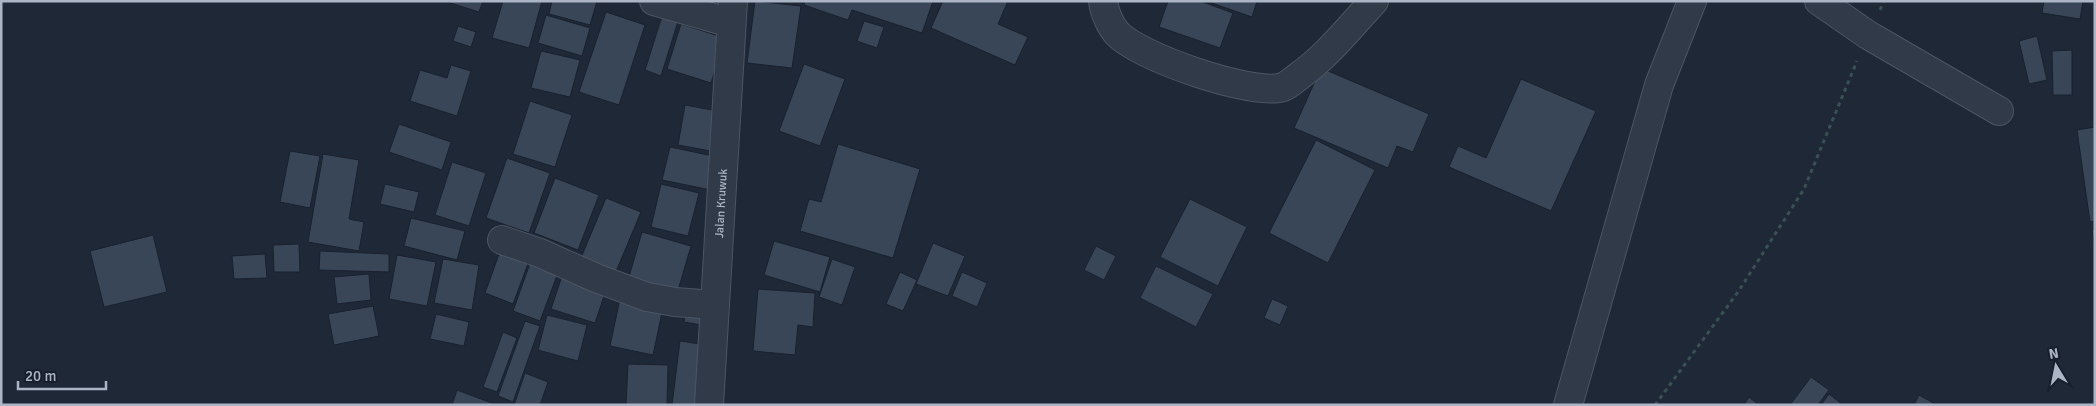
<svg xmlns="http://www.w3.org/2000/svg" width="2096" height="406" font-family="Signika,sans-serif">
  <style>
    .building { fill: #394658; stroke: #19212e }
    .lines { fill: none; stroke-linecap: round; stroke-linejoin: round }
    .minor-casing { stroke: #4c5563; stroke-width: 30 }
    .path { stroke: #3a5153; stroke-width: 3; stroke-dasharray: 4 4; stroke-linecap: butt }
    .minor { stroke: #313a48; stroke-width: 28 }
    .labels { text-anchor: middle; stroke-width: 4; stroke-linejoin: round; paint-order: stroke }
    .street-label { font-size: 12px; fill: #abb5c5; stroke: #171f2c }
  </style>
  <rect width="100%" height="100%" fill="#1e2837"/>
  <g class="building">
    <path d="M444,1h39l-4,11z"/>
    <path d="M503,1h39l-13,47 -37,-10z"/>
    <path d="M552,1h45l-7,24 -41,-11z"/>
    <path d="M755,1l46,5 -9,62 -45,-5z"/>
    <path d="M805,1h128l-11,32 -70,-23 -4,10 -44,-15z"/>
    <path d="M943,1h65l-10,23 30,13 -13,28 -84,-37z"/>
    <path d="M1168,1h32l33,12 -13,35 -61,-21z"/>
    <path d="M1206,1h51l-5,16z"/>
    <path d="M2044,1h39l-3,18 -38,-6z"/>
    <path d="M606,12l39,13 -26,80 -40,-13z"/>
    <path d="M663,13l16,5 -18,58 -16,-6z"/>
    <path d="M546,15l44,13 -8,28 -44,-13z"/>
    <path d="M864,21l20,6 -7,21 -20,-7z"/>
    <path d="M681,24l44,14 -14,45 -44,-14z"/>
    <path d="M458,26l18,6 -5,15 -18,-6z"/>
    <path d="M2037,36l10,44 -18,4 -10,-43z"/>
    <path d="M2072,50v45h-19l-1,-44z"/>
    <path d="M541,51l39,9 -10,37 -39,-9z"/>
    <path d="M804,64l41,15 -25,67 -41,-15z"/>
    <path d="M451,65l20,6 -14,45 -47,-15 10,-31 27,8z"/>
    <path d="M1321,68l108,46 -16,38 -16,-6 -9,22 -94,-40z"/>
    <path d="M1521,79l75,32 -45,100 -102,-44 9,-21 28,12z"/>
    <path d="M530,101l42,14 -17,52 -42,-13z"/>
    <path d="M685,105l38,7 -7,40 -38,-7z"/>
    <path d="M399,124l52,18 -9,28 -53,-18z"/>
    <path d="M2095,127v94l-5,1 -13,-92z"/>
    <path d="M1316,140l59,30 -47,93 -59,-30z"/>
    <path d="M838,144l82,25 -27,89 -93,-27 9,-32 12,3z"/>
    <path d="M670,147l48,10 -7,33 -49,-10z"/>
    <path d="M290,151l30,5 -10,52 -30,-6z"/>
    <path d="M323,154l36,6 -10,59 15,3 -5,29 -51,-9z"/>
    <path d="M507,158l43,15 -21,60 -43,-15z"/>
    <path d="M452,162l34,11 -17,53 -34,-11z"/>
    <path d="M555,178l44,17 -21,55 -44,-17z"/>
    <path d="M385,184l34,8 -5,20 -34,-8z"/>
    <path d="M661,184l38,9 -11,43 -37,-9z"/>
    <path d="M606,198l35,14 -26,62 -35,-14z"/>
    <path d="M1190,199l57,28 -29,59 -58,-29z"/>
    <path d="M411,218l54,13 -8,29 -53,-14z"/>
    <path d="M2095,229v19l-3,-18z"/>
    <path d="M642,232l49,14 -14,48 -49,-14z"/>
    <path d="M153,235l14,57 -63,15 -14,-56z"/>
    <path d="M774,241l56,16 -10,35 -56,-17z"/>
    <path d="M503,243l29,10 -19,51 -28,-11z"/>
    <path d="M933,243l32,13 -17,40 -32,-12z"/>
    <path d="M299,244l1,28h-26l-1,-27z"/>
    <path d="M1096,246l20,10 -12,24 -20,-10z"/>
    <path d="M320,251l69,3v18l-70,-2z"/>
    <path d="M265,254l2,24 -33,1 -2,-23z"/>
    <path d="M397,255l39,7 -9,44 -38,-7z"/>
    <path d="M533,255l28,10 -21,56 -27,-10z"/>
    <path d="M443,259l36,6 -7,45 -38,-7z"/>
    <path d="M832,259l23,8 -13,38 -23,-8z"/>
    <path d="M1156,266l57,28 -17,33 -56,-29z"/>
    <path d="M900,272l17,8 -14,31 -17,-7z"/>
    <path d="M962,272l25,11 -10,24 -25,-11z"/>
    <path d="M563,273l44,14 -12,36 -44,-14z"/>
    <path d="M369,274l2,26 -34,4 -3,-27z"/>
    <path d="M758,289l57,4 -2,34 -15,-2 -3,30 -42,-4z"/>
    <path d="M621,294l43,9 -11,52 -43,-9z"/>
    <path d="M1272,299l16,7 -8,19 -16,-7z"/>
    <path d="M373,306l6,30 -45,9 -6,-31z"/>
    <path d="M686,309l23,4 -2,13 -23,-4z"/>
    <path d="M436,314l33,8 -5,24 -34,-7z"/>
    <path d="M547,315l40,10 -9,36 -40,-11z"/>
    <path d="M525,321l15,5 -27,76 -15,-6z"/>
    <path d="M503,332l14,6 -20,54 -14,-5z"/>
    <path d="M680,341l27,4 -8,60h-27z"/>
    <path d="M628,364l40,1 -1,40h-41z"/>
    <path d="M525,373l23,9 -8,23h-26z"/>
    <path d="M1811,377l18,13 -11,15h-28z"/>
    <path d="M457,390l40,15h-45z"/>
    <path d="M1829,394l14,11h-22z"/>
    <path d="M1919,395l18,10h-23z"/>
    <path d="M1749,397l10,8h-15z"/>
  </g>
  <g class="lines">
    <defs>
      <g id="minor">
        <path d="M654,1l77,22"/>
        <path d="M1103,1c1,10 7,24 13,31 19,24 138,65 167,55 5,-2 11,-7 16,-11 28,-20 51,-49 75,-75"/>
        <path d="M1819,1l49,34 131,76"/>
        <path d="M502,240l38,13 56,25 51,19 28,5 40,3"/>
        <path id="s1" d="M709,405l24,-404"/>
        <path d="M1568,405l91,-320 33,-84"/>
      </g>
    </defs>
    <use href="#minor" class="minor-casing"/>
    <g class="path">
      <path d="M1880,10l4,-9"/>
      <path d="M1655,405l83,-113 66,-103 53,-128"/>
    </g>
    <use href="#minor" class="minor"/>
  </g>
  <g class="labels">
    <g class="street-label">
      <text dy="4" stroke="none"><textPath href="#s1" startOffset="202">Jalan Kruwuk</textPath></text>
    </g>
  </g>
  <rect width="2096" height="406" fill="none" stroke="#abb5c5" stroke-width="5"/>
  <g transform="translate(2056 366) rotate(350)" stroke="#171f2c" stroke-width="4" paint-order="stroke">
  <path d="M0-4L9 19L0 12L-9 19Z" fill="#abb5c5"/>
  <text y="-8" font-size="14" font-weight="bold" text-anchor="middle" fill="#abb5c5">N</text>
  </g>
  <path d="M18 381v8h88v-8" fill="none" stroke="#abb5c5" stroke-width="2.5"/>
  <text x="25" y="381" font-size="15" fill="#abb5c5" stroke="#171f2c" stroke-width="4" paint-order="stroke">20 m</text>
</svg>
